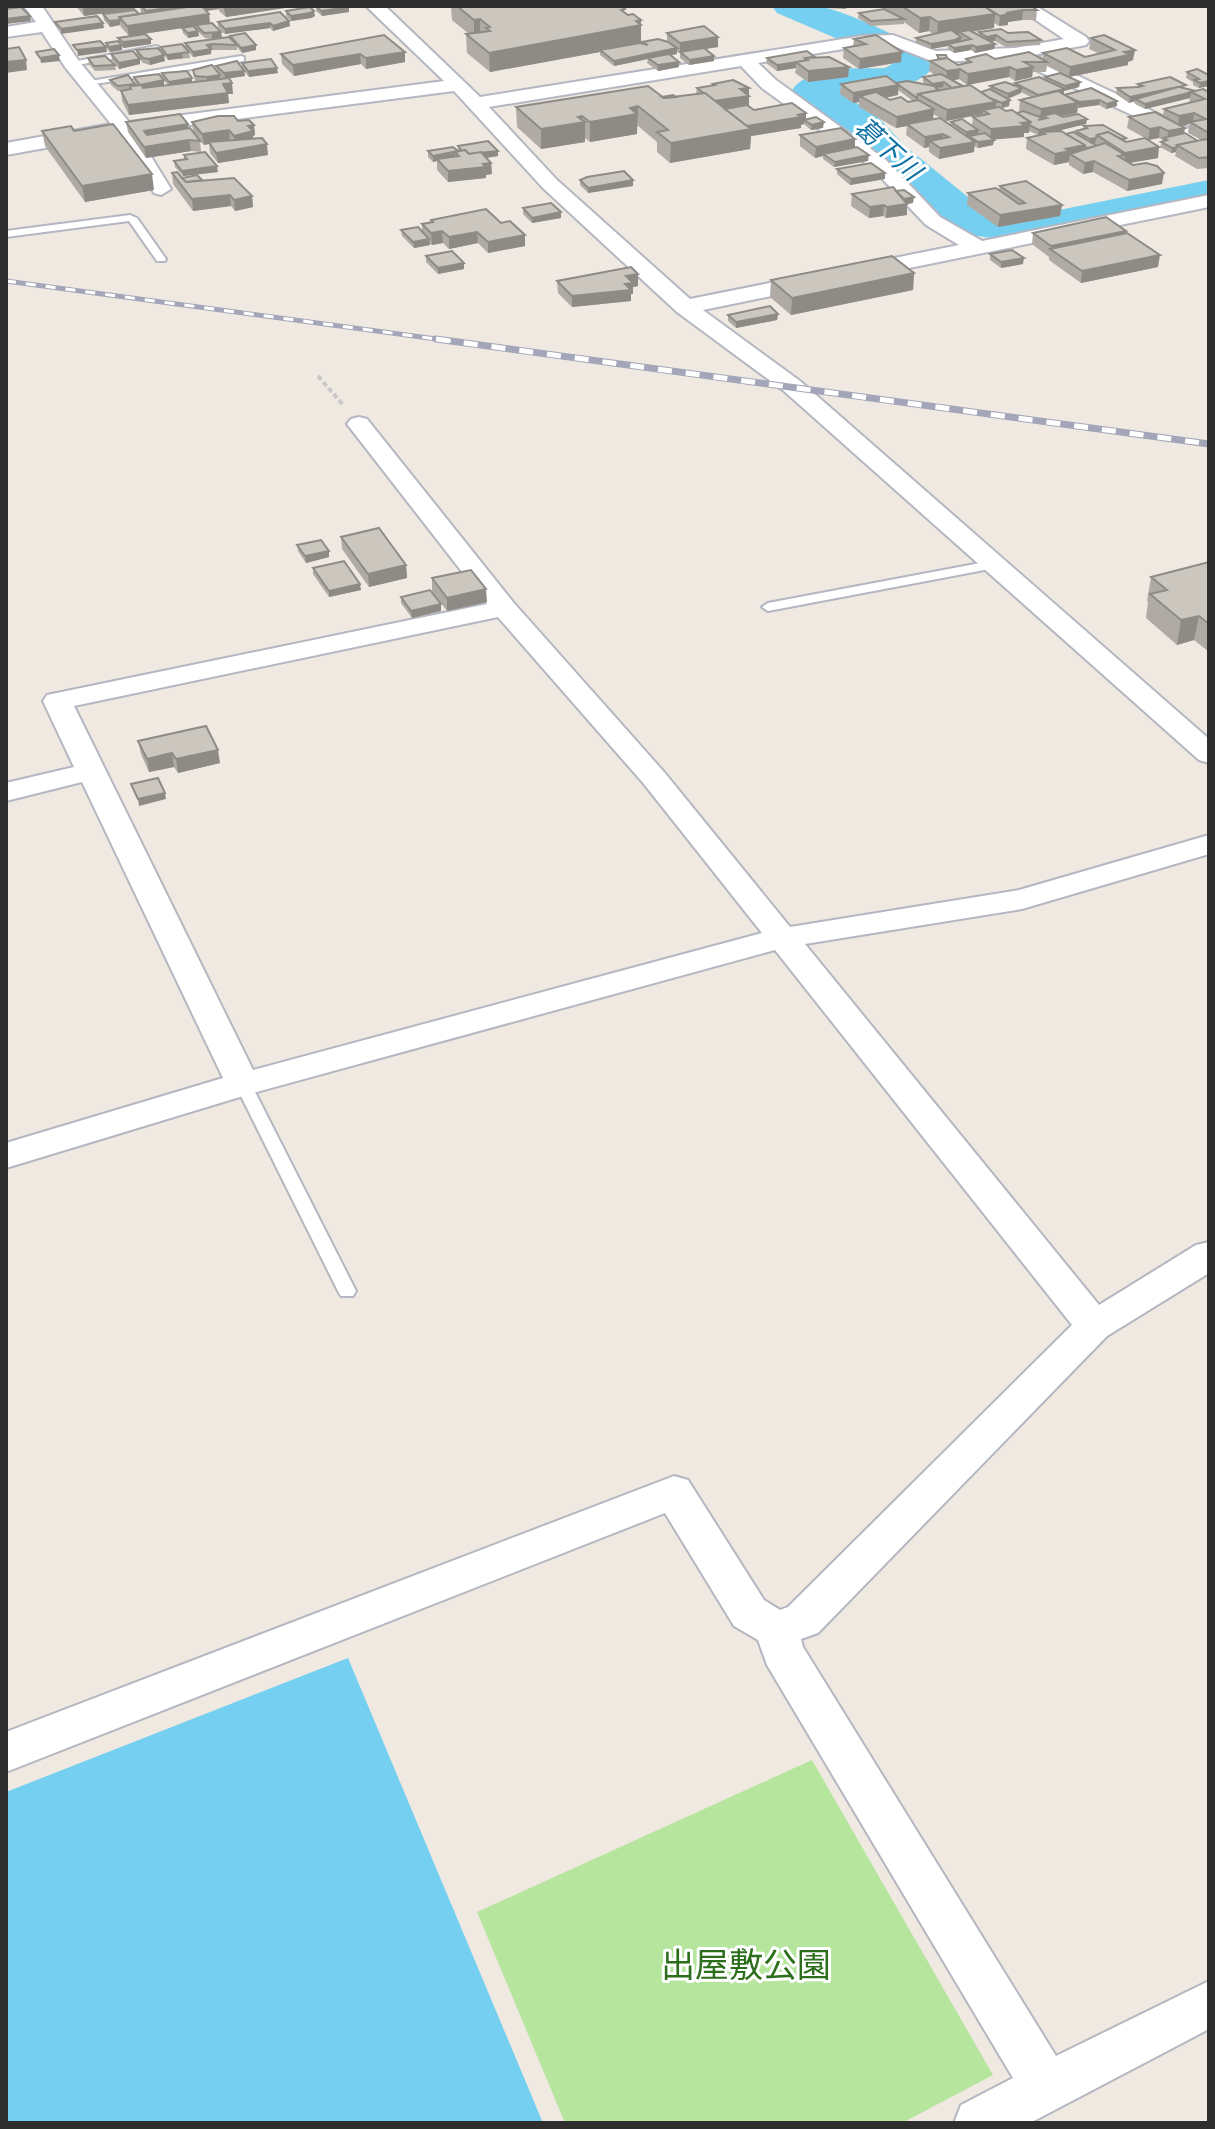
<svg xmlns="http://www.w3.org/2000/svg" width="1215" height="2129" font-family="'Open Sans','Noto Sans JP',sans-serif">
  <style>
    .green { fill: #b6e59e }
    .water { fill: #75cff0 }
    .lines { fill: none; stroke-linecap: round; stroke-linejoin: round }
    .river { fill: #75cff0; fill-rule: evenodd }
    .service-casing { stroke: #b4b7c1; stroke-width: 4 }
    .minor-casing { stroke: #b4b7c1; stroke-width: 4 }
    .path { stroke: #c9c9c9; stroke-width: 4; stroke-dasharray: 5 3; stroke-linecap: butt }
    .service { fill: #fff; fill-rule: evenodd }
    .minor { fill: #fff; fill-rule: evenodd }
    .rail-far1-casing { stroke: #a3a6b8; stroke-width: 5 }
    .rail-casing { stroke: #a3a6b8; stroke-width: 7 }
    .rail-far1 { stroke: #fff; stroke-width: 3; stroke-dasharray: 10; stroke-linecap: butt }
    .rail { stroke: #fff; stroke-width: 5; stroke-dasharray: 14; stroke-linecap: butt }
    .wall { fill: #afaba4; fill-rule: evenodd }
    .shaded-wall { fill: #8e8b86 }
    .building { fill: #cbc7bf; stroke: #8e8b86; stroke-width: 2 }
    .labels { text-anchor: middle; stroke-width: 6; stroke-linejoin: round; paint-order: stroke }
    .far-water-label { font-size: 26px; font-style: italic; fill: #0d6fa3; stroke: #fff }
    .near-park-label { font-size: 34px; fill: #2c6e1b; stroke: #fff }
  </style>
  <rect width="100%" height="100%" fill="#efe9e1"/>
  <path class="green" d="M812,1760l181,315 -91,48h-337l-88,-211z"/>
  <path class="water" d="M348,1658l195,465h-537v-331z"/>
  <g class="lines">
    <path class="river" d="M772,6c15,0 30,-2 45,0 24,3 105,38 119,58 -21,30 -65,26 -97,28l38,24 28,30 84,68 30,4 190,-38v24l-190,38 -56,-8 -86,-72 -26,-30 -54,-34 -5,-8c18,-26 65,-21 93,-22l9,-5 -117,-50z"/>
    <defs>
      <g id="service">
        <path d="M156,46l3,1v4l-88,15 -4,-3z"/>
        <path d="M241,56l3,1v4l-156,24 -4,-3z"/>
        <path d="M130,215l7,3 29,41 -1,2h-8l-28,-40 -123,16v-6z"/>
        <path d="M991,561l4,1v6l-227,43 -6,-4 6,-4z"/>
        <path d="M243,1079l8,5 105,207 -3,5h-12l-3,-5 -103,-207z"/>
      </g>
      <g id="minor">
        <path d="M24,6h18l36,54 51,62 315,-41 -78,-75h19l95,91 382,-61 31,-1 43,16 79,-3 49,-9 -49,-33h21l50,31 3,4 -3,4 -52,10 175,83v13l-197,-92 -78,3 -43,-17 -29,1 -104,17 18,17 110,80 54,57 42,24 227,-46v12l-506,103 97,71 409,358v24l-10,-3 -415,-369 -107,-79 -134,-124 -89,-97 -318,41 35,57 -10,6 -7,-2 -36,-58 -112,20v-12l105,-19 -46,-57 -23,-35 -36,5v-10l30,-5zM741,66l21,22 110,80 54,57 33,20 -269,54 -133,-119 -68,-73z"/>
        <path d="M359,417l8,2 146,183 151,170 126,155 229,-37 190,-55v19l-187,55 -217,35 294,361 97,-60 13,-3v31l-102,63 -289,297 -17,6 2,8 253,409 153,-75v48l-179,94h-76l7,-18 52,-27 -246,-413 -9,-25 -24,-14 -69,-113 -659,259v-40l668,-256 14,4 76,120 16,10 8,-3 284,-282 -297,-375 -522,143 -247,75v-25l217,-65 -141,-296 -76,19v-18l68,-16 -31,-66 4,-6 440,-91 -140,-180 4,-5zM498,617l146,167 118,149 -509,137 -179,-364z"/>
      </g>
    </defs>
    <use href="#service" class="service-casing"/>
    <use href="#minor" class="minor-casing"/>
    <path class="path" d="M318,376l26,30"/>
    <use href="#service" class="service"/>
    <use href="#minor" class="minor"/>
    <defs>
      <path id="rail-far1" d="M6,281l445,60"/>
      <path id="rail" d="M436,339l773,105"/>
    </defs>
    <use href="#rail-far1" class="rail-far1-casing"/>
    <use href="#rail" class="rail-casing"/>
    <use href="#rail-far1" class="rail-far1"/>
    <use href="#rail" class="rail"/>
  </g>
  <g class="wall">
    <path d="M76,6h59v3l-51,7z"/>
    <path d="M140,6h158l-72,11 -7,-6v-2l-12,2 2,3 1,9 12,14 -10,2 -7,-1 -7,-6 1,4 -11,2 -5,-5 -1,-5 -53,8 -8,-9 -1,-2 -10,2 -6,-7 -1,-6h38z"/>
    <path d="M316,6l33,6 -27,4 -6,-5z"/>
    <path d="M451,6h171l3,7 3,2 13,5v24h1v-2h25v-9l51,4v10l-13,2 9,12 -25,4 -9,-7v-5l-3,-2v3l-7,1 9,7v5l-21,4 -11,-8 1,-4 -34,7 -14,-11v-3l-110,20 -23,-19 -1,-19h3l-17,-14z"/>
    <path d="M826,6h30l-13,3 -15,-1z"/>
    <path d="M884,6h147l6,4 -1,10h-14l-14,2v3l-9,1 -5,-3v5l-22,4 7,4v-4l29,1 33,7 -1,5 -34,2 -11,-6 -5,1 5,2 -1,5 -19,4 -4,-3 -17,3 -6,-4v-3l-17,3 -15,-6v-5l17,-4 -4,-3 -10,2 -15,-11v2l-33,2 -13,-8 1,-5 27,-3 -3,-2z"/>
    <path d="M286,11l29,5 -4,2 -20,3 -5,-5z"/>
    <path d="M289,21l1,5 -17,5 -3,-3 -45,6 -7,-7v-5z"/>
    <path d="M384,35l21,27 -39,7 -5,-5 -67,12 -12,-12 -1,-10z"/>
    <path d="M1104,35l29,25 -5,2v3l-59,12 -22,-11 -1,6h-13l-1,5 -17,4 -6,-4 -42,8 -8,-6 -6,2 10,5 18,6 9,-3v-3l24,-1 1,-2 30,-3v-3l35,5 -1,5 -15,4v3l53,7v5l-11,3 -7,-4 -21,2 -1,6 -16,3 26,3 -1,5 -30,7 10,3h9l1,-3 7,-2 1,-3 42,12v4l19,-4 -18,-10 2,-11 34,-1 1,-7 25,-6 1,-5 -45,11 -10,-5v-3l-6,2 -13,-9 1,-6 20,-1 1,-3 71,8v76l-12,1 -22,-13 1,-4 -5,1 -11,-6 3,-7 -4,-2 -11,2 10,18 -29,5 33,21 -35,7 -34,-19 -10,2 -14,-9v-6v3l-15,3 -28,-16 1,-11 11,-3 -9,-4v2h-5v4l-30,2 -1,6 -15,3 -4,-2v6l-35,7 -10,-7v-5l-5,1 -18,-13 1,-9 -11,2 -37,-21v-5l-6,1 -13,-9 1,-10h85l-3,-2v-5l12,-2 -6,-4 1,-10 7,-1v-5l10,3 11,7 7,-2 1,-4h77v-6l42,4 15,-3 -11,-5 2,-11zM898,90l15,11 -5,1 -18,-2 -4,-2 12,-3zM1021,92l10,5 -11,3 -1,10 3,2 -5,1 -11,-2 -4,-3 7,-2 -1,-7 13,-6zM933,114l13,7 37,-7 -10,3 -1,8 -21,-3 -1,3 -17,-6zM1189,124l-1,9 13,7 -3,1 -14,-8 1,-5 -3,-2z"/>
    <path d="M230,36l26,14 -14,3 -5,-6v3h-26v4l-18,3 -8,-9v-5l46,-4z"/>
    <path d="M118,38l33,1v5l-28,4 -1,-2v4l-12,2 -4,-4v-5l13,-1z"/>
    <path d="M854,39l47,23 -42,7 -16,-11 1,-10 9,-2z"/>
    <path d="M161,47l28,5 1,6 -22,2 -7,-8z"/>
    <path d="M136,50l29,11 -15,4 -7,-2 -3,-4v5l-21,5 -7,-9 -1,-6 26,2z"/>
    <path d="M815,57l34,10 -1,10 -40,5 -13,-9 1,-5 -19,3 -11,-8 1,-5z"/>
    <path d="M88,58l27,7 1,5 -21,1 -6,-7z"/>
    <path d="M242,63l36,10 -29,4 -5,-6 1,5 -16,2 4,16h-5l1,9 -100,12 -7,-14 -1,-10h-3l-7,-6 -1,-5 27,5 -2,-3 -1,-5 30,3v5h4l-5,-6 -1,-6 30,9 7,-1h-4l-2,-11 24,1 -1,-5 26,2z"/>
    <path d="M1187,72l22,3v11l-10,2 -6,-3v-3l-7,-4z"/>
    <path d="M713,84l36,4v18l5,4 52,3v6l17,9 -12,2 -7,-6 -3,1v3l-50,8 -1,13 -80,14 -13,-11v-10l-19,-16h-1v8l-47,8 -5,-4v4l-44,7 -24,-22 -1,-20 160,-10 20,-3 1,-6 16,-2z"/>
    <path d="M238,121l16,4 1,10 -2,1v2l15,17 -50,8 -8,-10 -1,-9 -5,1 -4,-4 1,11 -10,-1 -45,7 -18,-26 -2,-10 62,7 5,2 -1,-9z"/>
    <path d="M42,131h32l80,59 -69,12 -40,-56z"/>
    <path d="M800,135l55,4v9l13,13 -34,6 -11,-8v-3l-8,2 -15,-12z"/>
    <path d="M458,146l40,5v5l-12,2 5,5 1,11 -6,1v3l-38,4 -11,-12v-9l-4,1 -5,-5v-6h30z"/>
    <path d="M184,155l34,17 -35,4 -8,-9 -1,-6 10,-2z"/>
    <path d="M837,169l48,10 -35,6 -13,-11z"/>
    <path d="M172,173l10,5 20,3 50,15 1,11 -18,4 -4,-5 -38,5 -20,-27z"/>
    <path d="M580,180l53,6 -45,7 -8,-8z"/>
    <path d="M1000,186l62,19 -2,11 -62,11 -31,-22 1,-12 31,-3z"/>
    <path d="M896,191l17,12 -6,1v11l-21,3 -3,-2 -14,2 -18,-12 1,-12z"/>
    <path d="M523,208l38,10 -29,5 -9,-9z"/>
    <path d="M431,220l70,3 24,12v11l-37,7 -10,-10 -29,6 -6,-6 -11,2 -3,-2 1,2 -16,3 -12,-12 -1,-6 21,2v-8l9,-2z"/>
    <path d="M1126,231l-1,3 33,33 -77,16 -32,-23v-3l-17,-13 1,-11z"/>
    <path d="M990,254l33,10 -22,4 -11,-8z"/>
    <path d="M426,256l38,7v6l-26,5 -12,-12z"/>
    <path d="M914,273l-1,17 -122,25 -21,-18 1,-17z"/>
    <path d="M638,274v12l-5,1v7h-2v7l-59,6 -14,-14 -1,-12z"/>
    <path d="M778,314l-1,6 -41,8 -8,-7v-6z"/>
    <path d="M341,537l65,28 1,13 -38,9 -27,-38z"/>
    <path d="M297,545l32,6v6l-23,6 -8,-12z"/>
    <path d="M1209,562v90l-15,-12 -17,5 -31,-27 2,-16 -1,-1 4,-24z"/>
    <path d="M313,568l48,22 -32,7 -16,-23z"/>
    <path d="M432,578l55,24 -40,9 -15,-20z"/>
    <path d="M401,597l40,14 -29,7 -11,-15z"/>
    <path d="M138,741l82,22 -42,10 -4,-6 -25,5 -8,-18z"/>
  </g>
  <g class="shaded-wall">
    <path d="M83,6h52v3l-51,7z"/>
    <path d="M181,6h15l-48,15 -2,-10z"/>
    <path d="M206,6h13v3l-20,3v-5z"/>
    <path d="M223,6h75l-72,11z"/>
    <path d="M843,6h13l-13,3z"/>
    <path d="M349,7v5l-27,4 -1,-5z"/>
    <path d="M1023,10l-1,10 -14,2v3l-9,1 1,-10 6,-3z"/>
    <path d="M314,11l1,5 -4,2 -20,3v-5z"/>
    <path d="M209,14l1,10 -81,12 -2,-10z"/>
    <path d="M995,14l-1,14 -33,5 -2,-1v2l-22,3 1,-15z"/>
    <path d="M30,16l1,5 -25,3v-5z"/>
    <path d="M930,17l-1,14 -10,2 1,-15z"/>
    <path d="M480,19v19h-6v-18z"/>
    <path d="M120,20v5l-10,2 -1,-6z"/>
    <path d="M641,20v24l-41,6v2l-110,20 -1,-19z"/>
    <path d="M289,21l1,5 -17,5v-5z"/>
    <path d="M103,23l1,5 -43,6v-5z"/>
    <path d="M270,23v5l-45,6v-5z"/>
    <path d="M198,31l1,5 -11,2v-5z"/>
    <path d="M221,32l1,5 -10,2v-6z"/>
    <path d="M996,35l-1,6 -9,1 1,-5z"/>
    <path d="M718,37v10l-38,6v-10z"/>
    <path d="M961,37v6l-13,1v2l-17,3v-5z"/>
    <path d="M151,39v5l-28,4v-6z"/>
    <path d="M212,44l-1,10 -18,3v-5l14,-7z"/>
    <path d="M995,44l-1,5 -19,4 1,-6z"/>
    <path d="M122,45v5l-12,2 -1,-5z"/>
    <path d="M256,45v5l-14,3 -1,-5z"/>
    <path d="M972,45l-1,5 -17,3v-5z"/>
    <path d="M106,47l1,5 -29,4 -1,-6z"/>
    <path d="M677,48v6l-28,5 -1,-1v1l-34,7v-5z"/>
    <path d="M1135,50l-2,10 -5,2v3l-59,12 1,-10z"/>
    <path d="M405,52v10l-39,7v-11z"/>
    <path d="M902,52l-1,10 -42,7 1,-10z"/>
    <path d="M182,53l1,5 -15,2 -1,-5z"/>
    <path d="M360,54l1,10 -67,12 -1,-11z"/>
    <path d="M59,55l1,6 -19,2 -1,-5z"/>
    <path d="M164,55l1,6 -15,4 -1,-6z"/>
    <path d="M714,56v5l-25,4 1,-5z"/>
    <path d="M140,59v5l-21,5v-6z"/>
    <path d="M26,60l1,10 -21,3v-11z"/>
    <path d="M679,62v5l-21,4v-6z"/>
    <path d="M796,62v6l-19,3v-6z"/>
    <path d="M849,67l-1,10 -40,5v-11z"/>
    <path d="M1010,67l-1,10 -42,8 1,-11z"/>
    <path d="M1033,67l-1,10 -17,4 1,-11z"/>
    <path d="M277,68l1,5 -29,4 -1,-6z"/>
    <path d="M960,69l-1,10 -13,3 1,-11z"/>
    <path d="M244,71l1,5 -20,3 -1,-6z"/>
    <path d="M220,75v5l-13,2v-5z"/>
    <path d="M192,78v5l-23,4v-5z"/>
    <path d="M164,80v6l-24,5v-6z"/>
    <path d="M1209,81v5l-10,2 1,-5z"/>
    <path d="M944,82l-1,5 -11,2 1,-5z"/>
    <path d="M1080,82l-1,5 -15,4v3l-26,1 27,-6v-3z"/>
    <path d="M232,83l1,11h-5l1,9 -100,12 -1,-10z"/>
    <path d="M899,85l-1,10 -30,6 -8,-5 -1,6 -6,1v-10z"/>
    <path d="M1178,87l-42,12 -1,2 -6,2 1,-6z"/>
    <path d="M749,88v18l-37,5v-10l28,-12z"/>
    <path d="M1022,88l-1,5 -14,6 1,-5z"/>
    <path d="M1191,93l-1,5 -45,11v-5z"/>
    <path d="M1010,100l-1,6 -7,2v-5z"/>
    <path d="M1100,100l-1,5 -21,3 1,-6z"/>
    <path d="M1117,101v5l-11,3 1,-5z"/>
    <path d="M996,102l-1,10 -12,-2v4l-37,7 1,-11z"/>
    <path d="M1078,103l-1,10 -30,6 -5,-3v7l-2,-4 1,-10z"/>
    <path d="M638,106l-1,28 -47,8v-20l40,-14z"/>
    <path d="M934,109l-1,11 -26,4v2l-11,2 1,-11z"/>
    <path d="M806,113v8l-2,-1v4l-3,1v3l-50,8 -1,13 -80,14 1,-20 71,-17z"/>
    <path d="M1194,113l-1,10 -3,-1 -1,2 -11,3 1,-11z"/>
    <path d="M582,116v6h3v20l-44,7v-20z"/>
    <path d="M1087,119l-1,5 -41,10 -4,-2v3h-3l1,-5z"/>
    <path d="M824,122l-1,6 -12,2 1,-5z"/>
    <path d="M1030,122l-1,11h-5v4l-34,3 1,-11z"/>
    <path d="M188,124l1,11 -44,6 -1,-10z"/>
    <path d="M254,125l1,10 -2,1 1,6 -19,5 -1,-11 14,-10z"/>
    <path d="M1160,127l-1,11 -11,2 2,-11z"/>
    <path d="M1185,128l-2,10 -16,4 1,-11z"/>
    <path d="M229,130l1,11 -21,1v2l-5,1 -2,-11z"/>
    <path d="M978,130v5l-12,2v-5z"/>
    <path d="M943,134l-1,10 -12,-3 -1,6 -5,1 1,-11z"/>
    <path d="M1096,138l-1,6h-6l1,-5z"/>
    <path d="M855,139v10l-32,5v2l-8,2 1,-11z"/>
    <path d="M189,140l2,11 -45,7 -2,-11z"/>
    <path d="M994,140l-1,5 -15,3v-6z"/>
    <path d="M975,142l-1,10 -35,7 1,-11z"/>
    <path d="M267,144l1,11 -50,8 -2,-10z"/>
    <path d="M1085,145l-1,11 -14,-2 -1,8 -15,3 1,-11 11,-5z"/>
    <path d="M1159,147l-1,11 -34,6 1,-11z"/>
    <path d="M1177,147l-1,5 -5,1 1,-5z"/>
    <path d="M498,151v5l-31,5v-6z"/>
    <path d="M455,153v5l-18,1v2l-4,1v-6z"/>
    <path d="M869,155l-1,6 -34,6 1,-5z"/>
    <path d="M1094,161l-1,11 -10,2 2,-11z"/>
    <path d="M491,163l1,11 -6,1v3l-38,4v-11z"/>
    <path d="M217,166l1,6 -35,4 -1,-5z"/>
    <path d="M885,173v6l-35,6 1,-6z"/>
    <path d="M1164,173l-2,11 -35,7 2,-11z"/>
    <path d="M152,174l2,16 -69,12 -3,-16z"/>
    <path d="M633,180v6l-45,7v-5z"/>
    <path d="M230,195l1,11 -38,5 -1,-12z"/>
    <path d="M252,196l1,11 -18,4 -1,-11z"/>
    <path d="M914,197l-1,6 -6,1v11l-21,3 1,-11 16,-8z"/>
    <path d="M884,205l-1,11 -14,2 1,-11z"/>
    <path d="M1062,205l-2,11 -62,11 2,-12z"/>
    <path d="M561,212v6l-29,5v-5z"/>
    <path d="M442,231l1,12 -11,2 -1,-12z"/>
    <path d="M1126,231l-2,11 -73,7v-3z"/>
    <path d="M477,232l1,11 -29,6v-12z"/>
    <path d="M525,235v11l-37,7v-11z"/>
    <path d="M429,239l1,6 -16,3 -1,-6z"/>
    <path d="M1160,255l-2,12 -77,16 1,-12z"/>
    <path d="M1024,258l-1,6 -22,4v-6z"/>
    <path d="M464,263v6l-26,5v-6z"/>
    <path d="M914,273l-1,17 -122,25 1,-17z"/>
    <path d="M638,274v12l-5,1v7h-2v7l-59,6v-11l54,-20z"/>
    <path d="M778,314l-1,6 -41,8v-6z"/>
    <path d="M329,551v6l-23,6 -1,-7z"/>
    <path d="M406,565l1,13 -38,9 -1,-13z"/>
    <path d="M360,584l1,6 -32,7v-6z"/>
    <path d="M486,589l1,13 -40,9v-13z"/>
    <path d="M441,604v7l-29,7 -1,-7z"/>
    <path d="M1199,616l-5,24 -17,5 4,-25z"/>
    <path d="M218,750l2,13 -42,10 -2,-14z"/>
    <path d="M172,753l2,14 -25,5 -2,-13z"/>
    <path d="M165,793l1,6 -27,7 -1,-7z"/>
  </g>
  <g class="building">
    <path d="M141,6h40l-35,5z"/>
    <path d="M194,6h8l7,8 -82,12 -8,-9z"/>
    <path d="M316,6h32l1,1 -28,4z"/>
    <path d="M457,6h165l3,3 -4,1 7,5 5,-1 8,6 -5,1 5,4 -152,28 -23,-19 24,-3 -4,-3 4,-1 -10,-8 -6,1z"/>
    <path d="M902,6h82l11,8 -57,8 -8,-5 -10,1z"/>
    <path d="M984,6h47l6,4h-14l-17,3 3,1 -9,2z"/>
    <path d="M21,7l9,9 -24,3v-10z"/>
    <path d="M310,7l4,4 -4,2 -19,3 -5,-5z"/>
    <path d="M884,9l20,10 -33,2 -12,-8z"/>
    <path d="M135,10l4,4 -20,3 1,3 -11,1 -6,-7z"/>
    <path d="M280,12l9,9 -16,5 -3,-3 -45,6 -7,-7z"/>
    <path d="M97,16l6,7 -42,6 -6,-7z"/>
    <path d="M212,23l9,9 -17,1 -8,-8z"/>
    <path d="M193,26l5,5 -10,2 -6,-5z"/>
    <path d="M704,26l14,11 -38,6 -13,-10z"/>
    <path d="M1001,29l7,4 20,-1 13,8 -34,2 -11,-7 -9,2 -8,-5z"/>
    <path d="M951,30l10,7 -6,3 -24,4 -15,-6z"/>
    <path d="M969,30l26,14 -19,3 -4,-2 -18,3 -6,-4 23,-5 -12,-7z"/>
    <path d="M245,33l11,12 -15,3 -11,-12z"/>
    <path d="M145,34l6,5 -28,3 -5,-4z"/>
    <path d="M384,35l21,17 -39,6 -6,-4 -67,11 -12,-11z"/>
    <path d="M876,35l26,17 -42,7 -16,-11 22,-4 -12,-5z"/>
    <path d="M1104,35l31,15 -11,2 5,3 -59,12 -27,-14 24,-5 18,9 30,-7 -24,-12z"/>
    <path d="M229,37l8,8 -25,-1 -5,1 4,4 -18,3 -8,-9z"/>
    <path d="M658,39l10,3 9,6 -63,13 -14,-11 40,-7 8,2 -6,-3z"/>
    <path d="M100,41l6,6 -29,3 -4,-5z"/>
    <path d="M118,41l4,4 -13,2 -3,-4z"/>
    <path d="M182,44l7,8 -22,3 -6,-8z"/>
    <path d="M19,47l7,13 -20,2v-13z"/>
    <path d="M158,48l6,7 -15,4 -6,-1 -7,-8z"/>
    <path d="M704,48l10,8 -24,4 -10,-8z"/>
    <path d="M54,49l5,6 -19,3 -4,-6z"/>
    <path d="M133,51l7,8 -21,4 -8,-9z"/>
    <path d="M807,51l8,6 -10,1v3l-28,4 -10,-7z"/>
    <path d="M1029,52l18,10h-23l9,5 -17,3 -6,-3 -42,7 -8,-5 -13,2 -17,-10 17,-3 11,7 13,-3 -5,-3 20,-5 9,5z"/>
    <path d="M669,54l10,8 -21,3 -10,-7z"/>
    <path d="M937,55h9l1,3 -8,1z"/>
    <path d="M105,56l10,9 -21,1 -6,-8z"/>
    <path d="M829,57l20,10 -41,4 -12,-9 12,-2 -3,-2z"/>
    <path d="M271,59l6,9 -29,3 -6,-8z"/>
    <path d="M237,61l7,10 -20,2 -8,-7z"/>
    <path d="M212,65l8,10 -13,2 -12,-1 -2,-6z"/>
    <path d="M1197,69l12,6v6l-9,2 -6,-3 5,-1 -12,-7z"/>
    <path d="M187,71l5,7 -23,4 -7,-9z"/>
    <path d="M1060,73l20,9 -15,4 -20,-9z"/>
    <path d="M159,74l5,6 -24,5 -6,-8z"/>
    <path d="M941,74l22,12 -11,2 -8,-6 -11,2 -10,-7z"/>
    <path d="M128,75l7,9 -17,2 -8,-6z"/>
    <path d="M886,76l13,9 -46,8 -12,-9z"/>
    <path d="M1039,77l26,12 -27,6 -23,-12z"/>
    <path d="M1170,77l16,8 -7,2 17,4 -51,13 -9,-5 42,-12 -48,10 -13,-9 21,-1 5,-1 -5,-2z"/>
    <path d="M229,78l3,5 -9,1 5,9 -100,12 -7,-14 10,-2 -1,-3 12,-1 1,3z"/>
    <path d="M733,80l16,8 -9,1 9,7 -35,5 -17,-13 18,-3 -2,-1z"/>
    <path d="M907,81l27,5 4,4 -20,4 -1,4 -21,-15z"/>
    <path d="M1005,82l17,6 -14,6 -18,-8z"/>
    <path d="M970,85l26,17 -49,8 -29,-16z"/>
    <path d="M648,86l16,12 41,-5 46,36 -80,14 -14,-11 11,-2 -30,-24 -8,2 7,6 -47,8 -8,-6 -4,1 7,5 -44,7 -25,-22z"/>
    <path d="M1091,88l26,13 -10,3 -7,-4 -21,2 -15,-7z"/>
    <path d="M990,89l20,11 -8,3 -12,-5 -9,-6z"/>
    <path d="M1203,89l6,3v18l-2,1h2v22l-19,-11 16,-3 -12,-6 -15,3 -15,-7 41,-10 -14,-7z"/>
    <path d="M1058,91l20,12 -37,6 -21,-9z"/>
    <path d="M876,92l14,8 11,-3 7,5 10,-2 16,9 -37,8 -37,-21z"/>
    <path d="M673,95l3,2 -12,1 -2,-1z"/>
    <path d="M792,103l14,10 -8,2 3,2 -54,9 -22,-17 22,-4 7,5z"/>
    <path d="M999,107l7,4 6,-1 18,12 -9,1 4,3 -34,3 -18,-12 16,-3 -6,-4z"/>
    <path d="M1023,111l20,7 -5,2 9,-2 -5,-2 13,-3 8,4 15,-3 9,5 -48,11 -10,-5 2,-3 -14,-9z"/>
    <path d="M1155,112l30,16 -17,3 -8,-4 -10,2 -21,-12z"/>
    <path d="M180,114l8,10 -44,7 3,4 43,-7 10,13 -11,-1 -45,7 -18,-25z"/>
    <path d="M218,116h16l4,5 11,-1 5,5 -6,1 5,5 -19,5 -5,-6 -27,4 -10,-12z"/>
    <path d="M816,117l8,5 -12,3 -8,-5z"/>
    <path d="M940,118l35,24 -35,6 -10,-7 19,-4 -6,-3 -18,3 -18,-13z"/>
    <path d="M962,119l16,11 -12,2 -15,-10z"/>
    <path d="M113,124l39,50 -70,12 -40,-55 29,-5 3,5z"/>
    <path d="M1103,125l23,13 -5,1 -13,-7 -11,3 -1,3 -6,1 -14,-8 11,-3 -3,-2z"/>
    <path d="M841,128l14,11 -39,8 -16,-12z"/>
    <path d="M1061,131l24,14 -19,4 4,2 -15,3 -28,-16 18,-4 -4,-2z"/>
    <path d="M1073,132l24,14 -9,2 -3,-1v-2l-19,-11z"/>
    <path d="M1108,132l18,10 19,-4 14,9 -34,6 -28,-18z"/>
    <path d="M985,133l9,7 -16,2 -9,-6z"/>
    <path d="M1185,133l13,8 -21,4v2l-5,1 -11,-6 6,-2 -4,-2z"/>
    <path d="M262,138l5,6 -51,9 -7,-11z"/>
    <path d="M1206,139l3,2v16l-10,1 -22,-13z"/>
    <path d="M488,141l10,10 -29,3 -4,-4 -3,1 -4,-5z"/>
    <path d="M1105,143l20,12 -7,1 15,9 13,-2 11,3 7,7 -35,7 -35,-19 -9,2 -15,-9z"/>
    <path d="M453,147l5,4 -25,5 -5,-5z"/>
    <path d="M857,147l12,8 -34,7 -12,-8z"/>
    <path d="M465,150l4,4 12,-2 10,11 -8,1 3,3 -38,4 -11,-12 22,-3 -4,-4z"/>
    <path d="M205,152l12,14 -35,5 -8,-10 13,-2 -3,-4z"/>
    <path d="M871,163l14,10 -34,6 -14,-10z"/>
    <path d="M624,171l9,9 -45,8 -8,-8 7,-3z"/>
    <path d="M177,172l9,10 48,-4 18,18 -18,4 -4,-5 -38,4 -20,-26z"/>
    <path d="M197,175l5,5 -16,2 -4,-4z"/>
    <path d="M1026,181l36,24 -62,10 -32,-22 28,-5 23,16 6,-1 -25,-17z"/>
    <path d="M893,187l14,17 -20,3 -3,-2 -14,2 -18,-13z"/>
    <path d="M904,190l10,7 -10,2 -8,-8z"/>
    <path d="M551,203l10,9 -29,6 -9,-10z"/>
    <path d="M486,209l15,14 9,-2 15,14 -37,7 -11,-10 -28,5 -7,-6 -11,2 -9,-9 11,-2 -2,-2z"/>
    <path d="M1106,217l20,14 -75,15 -18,-13z"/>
    <path d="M418,227l11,12 -16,3 -12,-12z"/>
    <path d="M1127,233l33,22 -78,16 -32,-22z"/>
    <path d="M1012,250l12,8 -23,4 -11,-8z"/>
    <path d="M452,251l12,12 -26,5 -12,-12z"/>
    <path d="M892,256l22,17 -122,25 -21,-18z"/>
    <path d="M631,267l7,7 -12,2 7,7 -8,1 6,6 -59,6 -15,-15z"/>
    <path d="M770,306l8,8 -42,8 -8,-7z"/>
    <path d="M379,528l27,37 -38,9 -27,-37z"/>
    <path d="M321,540l8,11 -24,5 -8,-11z"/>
    <path d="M344,561l16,23 -31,7 -16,-23z"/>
    <path d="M1209,562v62l-10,-8 -18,4 -31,-26 17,-4 -16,-13z"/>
    <path d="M471,570l15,19 -39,9 -15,-20z"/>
    <path d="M430,590l11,14 -30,7 -10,-14z"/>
    <path d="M206,726l12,24 -42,9 -4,-6 -25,6 -9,-18z"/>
    <path d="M158,778l7,15 -27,6 -7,-15z"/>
  </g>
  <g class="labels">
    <g class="far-water-label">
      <text transform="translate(888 149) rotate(42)" y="9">葛下川</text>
    </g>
    <g class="near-park-label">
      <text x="746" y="1977">出屋敷公園</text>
    </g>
  </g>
  <rect width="1215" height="2129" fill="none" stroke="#2e2e2e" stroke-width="16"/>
</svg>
